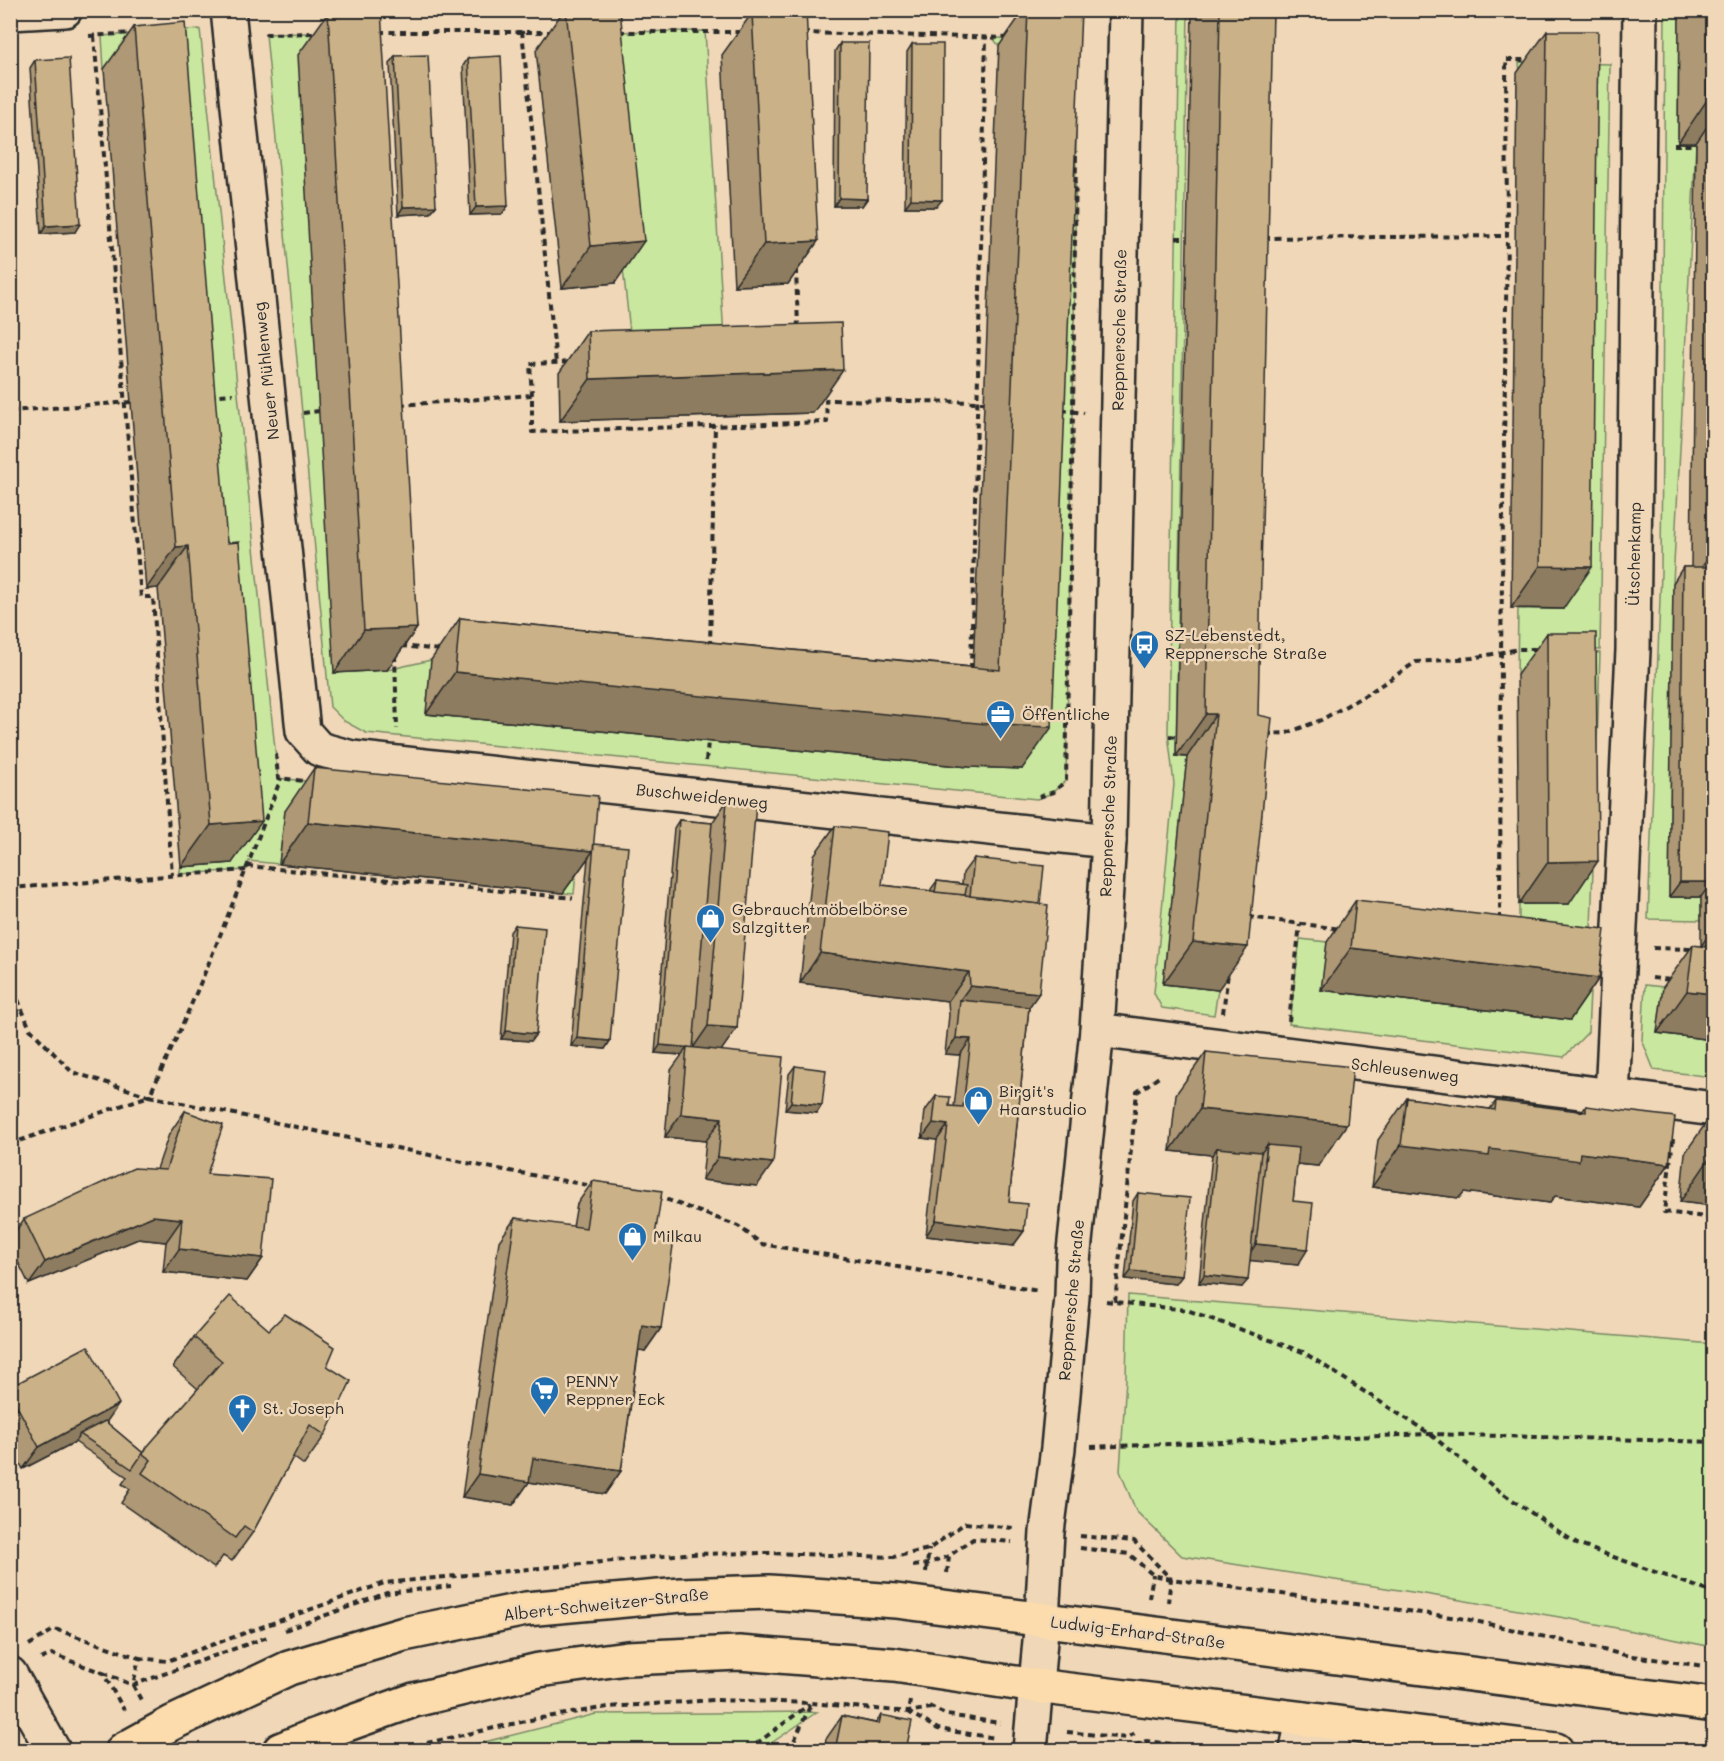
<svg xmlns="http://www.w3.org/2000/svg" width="1724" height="1761" font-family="Mali,sans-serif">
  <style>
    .green { fill: #c9e79f; stroke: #7a8965; stroke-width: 1.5 }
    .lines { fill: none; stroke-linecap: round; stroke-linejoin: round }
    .minor-casing { stroke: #2b2b2b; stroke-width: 38 }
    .major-casing { stroke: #2b2b2b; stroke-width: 38 }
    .path { stroke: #2b2b2b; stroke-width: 4; stroke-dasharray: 6 4.5; stroke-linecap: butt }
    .minor { stroke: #efd7b7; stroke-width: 33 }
    .major { stroke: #fcdcac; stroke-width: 33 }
    .wall { fill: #ae9874; stroke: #2b2b2b; stroke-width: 1.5 }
    .shaded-wall { fill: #8d7c5e; stroke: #2b2b2b; stroke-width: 1.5 }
    .building { fill: #cab187; stroke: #2b2b2b; stroke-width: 1.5 }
    .labels { text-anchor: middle; stroke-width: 5; stroke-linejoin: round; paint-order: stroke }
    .street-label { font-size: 16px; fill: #2b2b2b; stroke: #efd7b7 }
    .poi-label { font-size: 16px; fill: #2b2b2b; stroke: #efd7b7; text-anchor: start }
  </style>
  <rect width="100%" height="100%" fill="#efd7b7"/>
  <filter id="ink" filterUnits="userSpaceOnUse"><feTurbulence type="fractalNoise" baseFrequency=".0167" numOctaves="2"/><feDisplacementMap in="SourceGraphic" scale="12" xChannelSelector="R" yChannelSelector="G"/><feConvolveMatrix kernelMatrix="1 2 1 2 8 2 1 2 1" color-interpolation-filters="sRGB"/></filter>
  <g filter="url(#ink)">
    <g class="green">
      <path d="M1188,10l-12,746 11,1 -24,226 55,7 -4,25 -52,-7 -8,-15 20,-209 -6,-51 12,-722z"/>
      <path d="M1679,10l-1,132 18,1 -23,440 -4,314h32v23l-53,-1 13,-346 4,-562z"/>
      <path d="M200,29l78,749 304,33 -8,83 -11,-1 5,-54 -283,-28 -6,53 -30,-3 -3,9 -67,4 2,-7 51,-5 -77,-798 -51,5 -2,-33z"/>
      <path d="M705,31l19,306 -93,4 -34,-309z"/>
      <path d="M350,32l37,638 44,-10 -5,54 596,55 30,-720 -53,-3 -6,-8 69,1 15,11 -4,362 -7,368 -14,13 -15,6 -671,-66 -22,-12 -14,-14 -64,-673z"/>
      <path d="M1519,62l91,2 -10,586 -63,-1 63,4 -10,307 -71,-11v-45l50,-1 -52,-228 1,-66h45z"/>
      <path d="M1300,939l27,3 -5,48 247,30 22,-47 -3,59 -24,25 -275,-33z"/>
      <path d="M1645,985l18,2 -6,46 56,7v37l-59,-7 -12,-30z"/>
      <path d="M1128,1295l585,49v303l-142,-28 -140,-24 -249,-39 -46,-45 -16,-40 6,-92z"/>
      <path d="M817,1712l-56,38h-308l143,-36z"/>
    </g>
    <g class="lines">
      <defs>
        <g id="minor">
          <path d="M228,10l75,721 16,18 33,9 757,83"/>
          <path d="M10,13l55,-3"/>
          <path d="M1097,1030l617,79"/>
          <path d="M1612,1097l21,-447 7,-640"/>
          <path d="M10,1674l43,76"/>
          <path d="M1030,1750l12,-131 5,-87 11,-84 14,-151 1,-36 24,-231 12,-189 17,-831"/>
          <path d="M1297,1750l6,-31"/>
          <path d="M1330,1750l3,-27"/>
        </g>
        <g id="major">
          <path d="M123,1750l49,-27 117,-55 115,-34 122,-25 155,-14 88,-3 127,9 818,104"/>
          <path d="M280,1750l31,-13 103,-37 125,-30 88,-12 112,-5 155,12 142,21 520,64"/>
        </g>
      </defs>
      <use href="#minor" class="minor-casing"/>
      <use href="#major" class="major-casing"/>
      <g class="path">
        <path d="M522,31l34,332"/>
        <path d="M379,32h175"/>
        <path d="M619,32h124"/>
        <path d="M803,33l205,5"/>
        <path d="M267,35l-1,-1 51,-1"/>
        <path d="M89,36l44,-3"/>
        <path d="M94,36l47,561h12l19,278"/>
        <path d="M1674,145h22"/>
        <path d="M1176,238h11"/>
        <path d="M1264,238l243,-2"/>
        <path d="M796,269l2,58"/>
        <path d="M532,395l-2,-31 41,-2"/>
        <path d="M210,396l23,-2"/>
        <path d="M400,405l132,-10v37l295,-10 -1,-22 158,2"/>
        <path d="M1062,410l22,3"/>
        <path d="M10,411l121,-9"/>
        <path d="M303,413l16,-2"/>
        <path d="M401,646l40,4"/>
        <path d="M710,646l5,-221"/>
        <path d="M395,655l2,74"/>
        <path d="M971,669l15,-632"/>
        <path d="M1266,734l21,-1 34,-13 48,-27 47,-31 56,-4 47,-9h19"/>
        <path d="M1169,736l7,1"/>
        <path d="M276,754l2,24 26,3"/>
        <path d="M706,761l2,-19"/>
        <path d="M1039,797l15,-5 12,-12 7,-368 3,-261"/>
        <path d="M247,866l326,32"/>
        <path d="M10,888l236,-18"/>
        <path d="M1248,917l93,12"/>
        <path d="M1500,920l1,-268 6,-416 -1,-176h23"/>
        <path d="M1653,948l41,1"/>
        <path d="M1652,978l19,2"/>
        <path d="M10,980l20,49 42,43 77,24c51,-103 91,-211 132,-318"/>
        <path d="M1223,1013l5,-40"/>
        <path d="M1289,1021l11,-97"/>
        <path d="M1673,1139l-9,73 50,6"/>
        <path d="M10,1144l139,-48 333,70 111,20"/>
        <path d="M656,1197l12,3 70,26 24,18 277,47"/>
        <path d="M1106,1301l81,9 116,42 127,82 65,54 82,56 137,49"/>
        <path d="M1115,1302l22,-210 25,-17"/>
        <path d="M1091,1447l339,-13 284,8"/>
        <path d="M1080,1536l54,5 37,38 -3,23"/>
        <path d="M1080,1548l49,6 24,21 18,4 295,40 159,36 79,11"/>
        <path d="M913,1566l14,-2 22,-8 24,-17 39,3"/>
        <path d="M926,1572l3,-23"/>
        <path d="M947,1573l2,-17"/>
        <path d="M1149,1598l4,-23"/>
        <path d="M285,1630l102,-37 64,-7"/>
        <path d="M29,1645l26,-16 84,29 -6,27 8,15"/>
        <path d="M139,1658l28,3 217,-78 301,-29 82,-1 127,4 35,-8 36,-26 48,5"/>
        <path d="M41,1659l11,-5 51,19 21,37"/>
        <path d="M103,1673l30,12 137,-49"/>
        <path d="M910,1701l-2,11 30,17 58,9"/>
        <path d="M929,1706l18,9 53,8"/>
        <path d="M1067,1732l60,6 8,-5"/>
        <path d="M1066,1746l56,4"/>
        <path d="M407,1750l15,-6 113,-25 73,-12 106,-7 97,3 97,9 23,-4"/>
        <path d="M748,1750l62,-46"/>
        <path d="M790,1750l21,-46"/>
        <path d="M1125,1750l21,-9 77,9"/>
      </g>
      <use href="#minor" class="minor"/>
      <use href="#major" class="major"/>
    </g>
    <g class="wall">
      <path d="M564,10h56l-5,273 -53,5 -26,-238z"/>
      <path d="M1024,10h57l-59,759 -53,-2 -543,-53 5,-54 29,-42 513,49 26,-621z"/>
      <path d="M1192,10h81l-55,980 -55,-6 24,-227 -11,-1z"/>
      <path d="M1679,10h34v936h-12v-49h-32l4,-314 10,-16h8l5,-424h-18z"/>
      <path d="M328,13l89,615 -30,42 -53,3 -36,-618z"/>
      <path d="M752,13l66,228 -30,43 -54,2 -12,-231z"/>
      <path d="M134,27l93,516 5,320 -51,4 -23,-279 -12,1 -42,-520z"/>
      <path d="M1547,31l16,578 -52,-1 6,-535z"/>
      <path d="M840,43l27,156 -5,7h-28l1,-155z"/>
      <path d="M912,44l24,163h-31l2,-155z"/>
      <path d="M395,56l41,150 -6,7 -32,2 -8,-151z"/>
      <path d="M468,58l34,156 -32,1 -7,-149z"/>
      <path d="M35,60l40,172 -34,2 -11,-166z"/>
      <path d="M588,331l225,82 -253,8 -1,-48z"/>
      <path d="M1547,633l22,271h-50l-2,-229z"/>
      <path d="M314,768l279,77 17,196 -5,8 -34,-3 17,-188 -25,35 -284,-29 6,-53z"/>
      <path d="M727,801l10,227 -16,22 36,136 -55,-6 4,-39 -41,-4 6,-67 11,-15 -27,-2 19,-225 5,-8 33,3z"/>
      <path d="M835,826l47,59 49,6v-2l6,-8 25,3 1,-11 11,-15 55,149 -20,195 15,29 -11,15 -87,-10 11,-96 -15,-2 3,-27 11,-15 13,10 5,1 6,-52 -15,-1 4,-39 -1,-14 -148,-18 14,-128z"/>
      <path d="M1356,900l243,78 -29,42 -249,-30 6,-48z"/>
      <path d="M515,925l16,116 -30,-2 9,-107z"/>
      <path d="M1693,945l20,95 -56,-7 6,-46z"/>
      <path d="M1206,1052l112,114 -21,-2 -4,37 5,64 -48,-5 -8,27 -43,-4 13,-128 -42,-4 6,-57z"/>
      <path d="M795,1066l22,47 -32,-3 4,-36z"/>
      <path d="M1407,1098l83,11 6,-8 86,11 4,-6 83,58 -30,43 -84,-11 -5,7 -86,-11 -5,6 -87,-11 6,-47z"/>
      <path d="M185,1111l22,63 56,84 -16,23 -84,-9 3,-30 -28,-3 -109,45 -19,-38v-7l14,-20 133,-50 12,-35z"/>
      <path d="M1713,1113v93l-33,-4 5,-49z"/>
      <path d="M593,1181l62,55 6,92 -16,23 -6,-2 -18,122 -16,23 -76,-12 -16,23 -51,-8 37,-256 16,-23 58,9 4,-23z"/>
      <path d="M1138,1193l38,91 -51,-5 8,-78z"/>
      <path d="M269,1330l58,36 -2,69 -21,30 -11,-8 -40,75 -21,29 -9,-5 -9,12 -93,-65 9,-14 -8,-5 5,-7 -52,-35 -52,27 -13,-24v-58l96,35 37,31 55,-64 -25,-22 21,-30z"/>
      <path d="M881,1715l25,35h-82l2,-11 16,-23 34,7z"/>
    </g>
    <g class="shaded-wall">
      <path d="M1707,100l6,1v17l-17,25h-18z"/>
      <path d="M839,198l28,1 -5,7h-28z"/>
      <path d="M911,199l31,1 -6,7h-31z"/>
      <path d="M436,206l-6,7 -32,2 5,-8z"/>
      <path d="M508,206l-6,8 -32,1 6,-8z"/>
      <path d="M80,224l-5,8 -34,2 5,-8z"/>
      <path d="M644,241l-29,42 -53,5 29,-42z"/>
      <path d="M818,241l-30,43 -54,2 30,-42z"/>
      <path d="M843,370l-30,43 -253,8 30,-42z"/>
      <path d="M188,546l-30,42 -12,1 30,-42z"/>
      <path d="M1713,551v32l-22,-1z"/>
      <path d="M1540,566l52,1 -29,42 -52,-1z"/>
      <path d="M417,628l-30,42 -53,3 30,-43z"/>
      <path d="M455,672l597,55 -30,42 -53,-2 -543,-53z"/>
      <path d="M1206,714h10l-29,43 -11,-1z"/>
      <path d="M262,821l-30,42 -51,4 30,-42z"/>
      <path d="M308,822l285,29 -30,42 -284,-29z"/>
      <path d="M1598,861l-29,43h-50l29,-42z"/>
      <path d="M1680,882h32l-11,15h-32z"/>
      <path d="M1712,930h1v16h-12z"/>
      <path d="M1193,942l55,5 -30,43 -55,-6z"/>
      <path d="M1351,948l248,30 -29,42 -249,-30z"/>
      <path d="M820,953l149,19 -21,29 -148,-18z"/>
      <path d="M970,986l69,7 -21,30 -58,-23z"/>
      <path d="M1687,991l26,3v46l-56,-7z"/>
      <path d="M708,1026l29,2 -21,30 -23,-10z"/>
      <path d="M506,1031l30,3 -5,7 -30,-2z"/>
      <path d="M577,1038l33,3 -5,8 -34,-3z"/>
      <path d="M956,1038l15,1 -11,16 -15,-1z"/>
      <path d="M660,1045l27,2 -5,8 -27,-2z"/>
      <path d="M791,1102l31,3 -5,8 -32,-3z"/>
      <path d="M1200,1109l147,15 -29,42 -53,-5 2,-16 -11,15 -39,-12 -5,7 -42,-4z"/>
      <path d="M681,1114l41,4 -16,23 -41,-4z"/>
      <path d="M933,1123l15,2 -11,15 -15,-2z"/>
      <path d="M1401,1145l179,8 89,11 -30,43 -84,-11 -5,7 -86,-11 -5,6 -87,-11z"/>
      <path d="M718,1157l55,6 -16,23 -55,-6z"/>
      <path d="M1709,1159l4,1v46l-33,-4z"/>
      <path d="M153,1216l29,3 -16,23 -28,-3 -109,45 16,-22z"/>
      <path d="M936,1220l88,11 -11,15 -87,-10z"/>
      <path d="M1256,1244l52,5 -10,16 -53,-5z"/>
      <path d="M179,1249l84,9 -16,23 -84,-9z"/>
      <path d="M1131,1271l51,5 -6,8 -51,-5z"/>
      <path d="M1204,1275l44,5 -6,7 -43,-4z"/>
      <path d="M642,1325l19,3 -16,23 -19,-3z"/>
      <path d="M119,1404l-16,23 -23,7 -5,8 -52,27 16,-22z"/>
      <path d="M533,1458l88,13 -16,23 -76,-12 -16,23 -51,-8 16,-23z"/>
    </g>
    <g class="building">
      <path d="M370,10h11l36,618 -53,2 -36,-617z"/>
      <path d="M566,10h54l24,231 -53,5z"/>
      <path d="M806,10l12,231 -54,3 -12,-231z"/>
      <path d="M1028,10h53l-29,717 -54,-2 -543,-53 5,-54 540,52z"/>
      <path d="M1220,10h53l-15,705 14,3 -24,229 -55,-5 23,-228h-10z"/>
      <path d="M1708,10h5v91l-6,-1z"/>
      <path d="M185,22l42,521 12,-1 23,279 -51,4 -23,-279 -12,1 -42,-520z"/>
      <path d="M1547,31h51l-6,536 -52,-1z"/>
      <path d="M840,43h29l-2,156 -28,-1z"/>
      <path d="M912,44h31l-1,156 -31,-1z"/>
      <path d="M428,55l8,151 -33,1 -8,-151z"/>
      <path d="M501,56l7,150 -32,1 -8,-149z"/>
      <path d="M69,58l11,166 -34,2 -11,-166z"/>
      <path d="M10,190l3,43h-3z"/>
      <path d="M841,323l2,47 -253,9 -2,-48z"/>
      <path d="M1683,567h30v363h-1v-48h-32z"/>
      <path d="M1547,633h49l2,228 -50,1z"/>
      <path d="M314,768l284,28 -5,55 -285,-29z"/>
      <path d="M727,801l29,2 -19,225 -29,-2z"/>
      <path d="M679,820l33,3 -19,225 -33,-3z"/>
      <path d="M835,826l53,6 -6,53 166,20 -9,88 -69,-7 -1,-14 -149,-19z"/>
      <path d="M594,844l34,3 -18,194 -33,-3z"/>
      <path d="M974,858l70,8 -4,38 -70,-8z"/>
      <path d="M937,881l30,4 -2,10 -30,-3z"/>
      <path d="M1356,900l249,29 -6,49 -248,-30z"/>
      <path d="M515,925l30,3 -9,106 -30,-3z"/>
      <path d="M1693,945l20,3v46l-26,-3z"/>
      <path d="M960,1000l69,7 -20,195 18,2 -3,27 -88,-11 12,-95 -15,-2 3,-27 14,1 -1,9 14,1 8,-68 -15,-1z"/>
      <path d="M687,1047l96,10 -10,106 -55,-6 4,-39 -41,-4z"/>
      <path d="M1206,1052l147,15 -6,57 -147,-15z"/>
      <path d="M795,1066l31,4 -4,35 -31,-3z"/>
      <path d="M1407,1098l88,12 1,-9 90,11v-6l89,11 -6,47 -89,-11 -1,8 -89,-12 -1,7 -88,-11z"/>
      <path d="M185,1111l38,14 -16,49 64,5 -8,79 -84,-9 3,-30 -29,-3 -108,46 -21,-43 110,-51 32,2z"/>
      <path d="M1713,1122v38l-4,-1z"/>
      <path d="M1267,1145l32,3 -6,53 20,2 -5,46 -52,-5z"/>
      <path d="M1217,1148l44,4 -13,128 -44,-5z"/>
      <path d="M593,1181l69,10 -7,45 19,3 -13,89 -19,-3 -21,146 -88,-13 -4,24 -51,-8 37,-256 71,10z"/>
      <path d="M1138,1193l52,5 -8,78 -51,-5z"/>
      <path d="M230,1296l39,34 16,-16 50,33 -8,19 24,15 -26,54 -15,-10 -57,107 -9,-6 -9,12 -93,-65 9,-13 -8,-6 4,-7 75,-86 -28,-24z"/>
      <path d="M88,1346l31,58 -80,43 -29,-54v-6z"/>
      <path d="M105,1421l38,32 -11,16 -52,-35z"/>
      <path d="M881,1715l31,6 -6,29h-71l7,-34 37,8z"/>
    </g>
  </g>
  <defs>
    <symbol id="bus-pin" viewBox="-11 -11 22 30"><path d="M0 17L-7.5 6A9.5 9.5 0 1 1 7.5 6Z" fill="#1f6fb2" stroke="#efd7b7"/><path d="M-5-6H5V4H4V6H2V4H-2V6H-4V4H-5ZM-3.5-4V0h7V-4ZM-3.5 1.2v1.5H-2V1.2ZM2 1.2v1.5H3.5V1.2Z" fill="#fff"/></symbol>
    <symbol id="office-pin" viewBox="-11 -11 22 30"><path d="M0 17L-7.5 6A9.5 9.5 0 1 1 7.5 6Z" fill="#1f6fb2" stroke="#efd7b7"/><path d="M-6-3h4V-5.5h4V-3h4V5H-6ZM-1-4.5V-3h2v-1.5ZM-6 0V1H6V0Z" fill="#fff"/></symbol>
    <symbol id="shop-pin" viewBox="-11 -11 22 30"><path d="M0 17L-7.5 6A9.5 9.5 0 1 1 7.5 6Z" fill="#1f6fb2" stroke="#efd7b7"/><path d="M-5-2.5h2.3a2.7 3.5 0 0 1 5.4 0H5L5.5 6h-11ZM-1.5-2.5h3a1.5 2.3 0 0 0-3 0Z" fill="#fff"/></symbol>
    <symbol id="supermarket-pin" viewBox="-11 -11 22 30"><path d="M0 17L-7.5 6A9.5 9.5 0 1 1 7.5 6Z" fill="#1f6fb2" stroke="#efd7b7"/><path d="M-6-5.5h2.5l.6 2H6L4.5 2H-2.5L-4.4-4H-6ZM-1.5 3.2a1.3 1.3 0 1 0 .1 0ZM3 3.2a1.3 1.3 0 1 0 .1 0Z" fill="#fff"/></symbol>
    <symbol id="church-pin" viewBox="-11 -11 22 30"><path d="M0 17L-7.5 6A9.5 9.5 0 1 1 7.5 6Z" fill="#1f6fb2" stroke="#efd7b7"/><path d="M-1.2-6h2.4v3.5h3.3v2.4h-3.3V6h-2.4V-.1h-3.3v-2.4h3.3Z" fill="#fff"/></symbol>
  </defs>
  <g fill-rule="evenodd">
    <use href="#bus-pin" x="1128" y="628" width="33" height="45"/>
    <use href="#office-pin" x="984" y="698" width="33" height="45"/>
    <use href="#shop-pin" x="694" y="902" width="33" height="45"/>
    <use href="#shop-pin" x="962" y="1084" width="33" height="45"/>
    <use href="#shop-pin" x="616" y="1220" width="33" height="45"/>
    <use href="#supermarket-pin" x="528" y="1374" width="33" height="45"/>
    <use href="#church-pin" x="226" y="1392" width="33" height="45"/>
  </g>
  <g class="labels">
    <g class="street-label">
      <text transform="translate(1119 330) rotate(-89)" y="6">Reppnersche Straße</text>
      <text transform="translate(266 371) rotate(-96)" y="6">Neuer Mühlenweg</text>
      <text transform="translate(1634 554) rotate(-89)" y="6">Ütschenkamp</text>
      <text transform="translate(702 796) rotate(6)" y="6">Buschweidenweg</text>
      <text transform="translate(1108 816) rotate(-88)" y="6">Reppnersche Straße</text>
      <text transform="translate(1405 1070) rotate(7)" y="6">Schleusenweg</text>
      <text transform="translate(1071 1300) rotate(-85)" y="6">Reppnersche Straße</text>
      <text transform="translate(606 1604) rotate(-6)" y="6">Albert-Schweitzer-Straße</text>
      <text transform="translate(1138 1632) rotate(7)" y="6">Ludwig-Erhard-Straße</text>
    </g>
    <g class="poi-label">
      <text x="1165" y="641">SZ-Lebenstedt,<tspan x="1165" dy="18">Reppnersche Straße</tspan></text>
      <text x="1022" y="720">Öffentliche</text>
      <text x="732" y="915">Gebrauchtmöbelbörse<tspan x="732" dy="18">Salzgitter</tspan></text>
      <text x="999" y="1097">Birgit's<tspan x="999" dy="18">Haarstudio</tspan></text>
      <text x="653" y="1242">Milkau</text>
      <text x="566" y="1387">PENNY<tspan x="566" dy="18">Reppner Eck</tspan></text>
      <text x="263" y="1414">St. Joseph</text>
    </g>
  </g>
  <rect width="1724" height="1761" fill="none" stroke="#efd7b7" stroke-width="36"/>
  <rect x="18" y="18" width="1688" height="1725" fill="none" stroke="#2b2b2b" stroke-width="2" filter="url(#ink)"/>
</svg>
